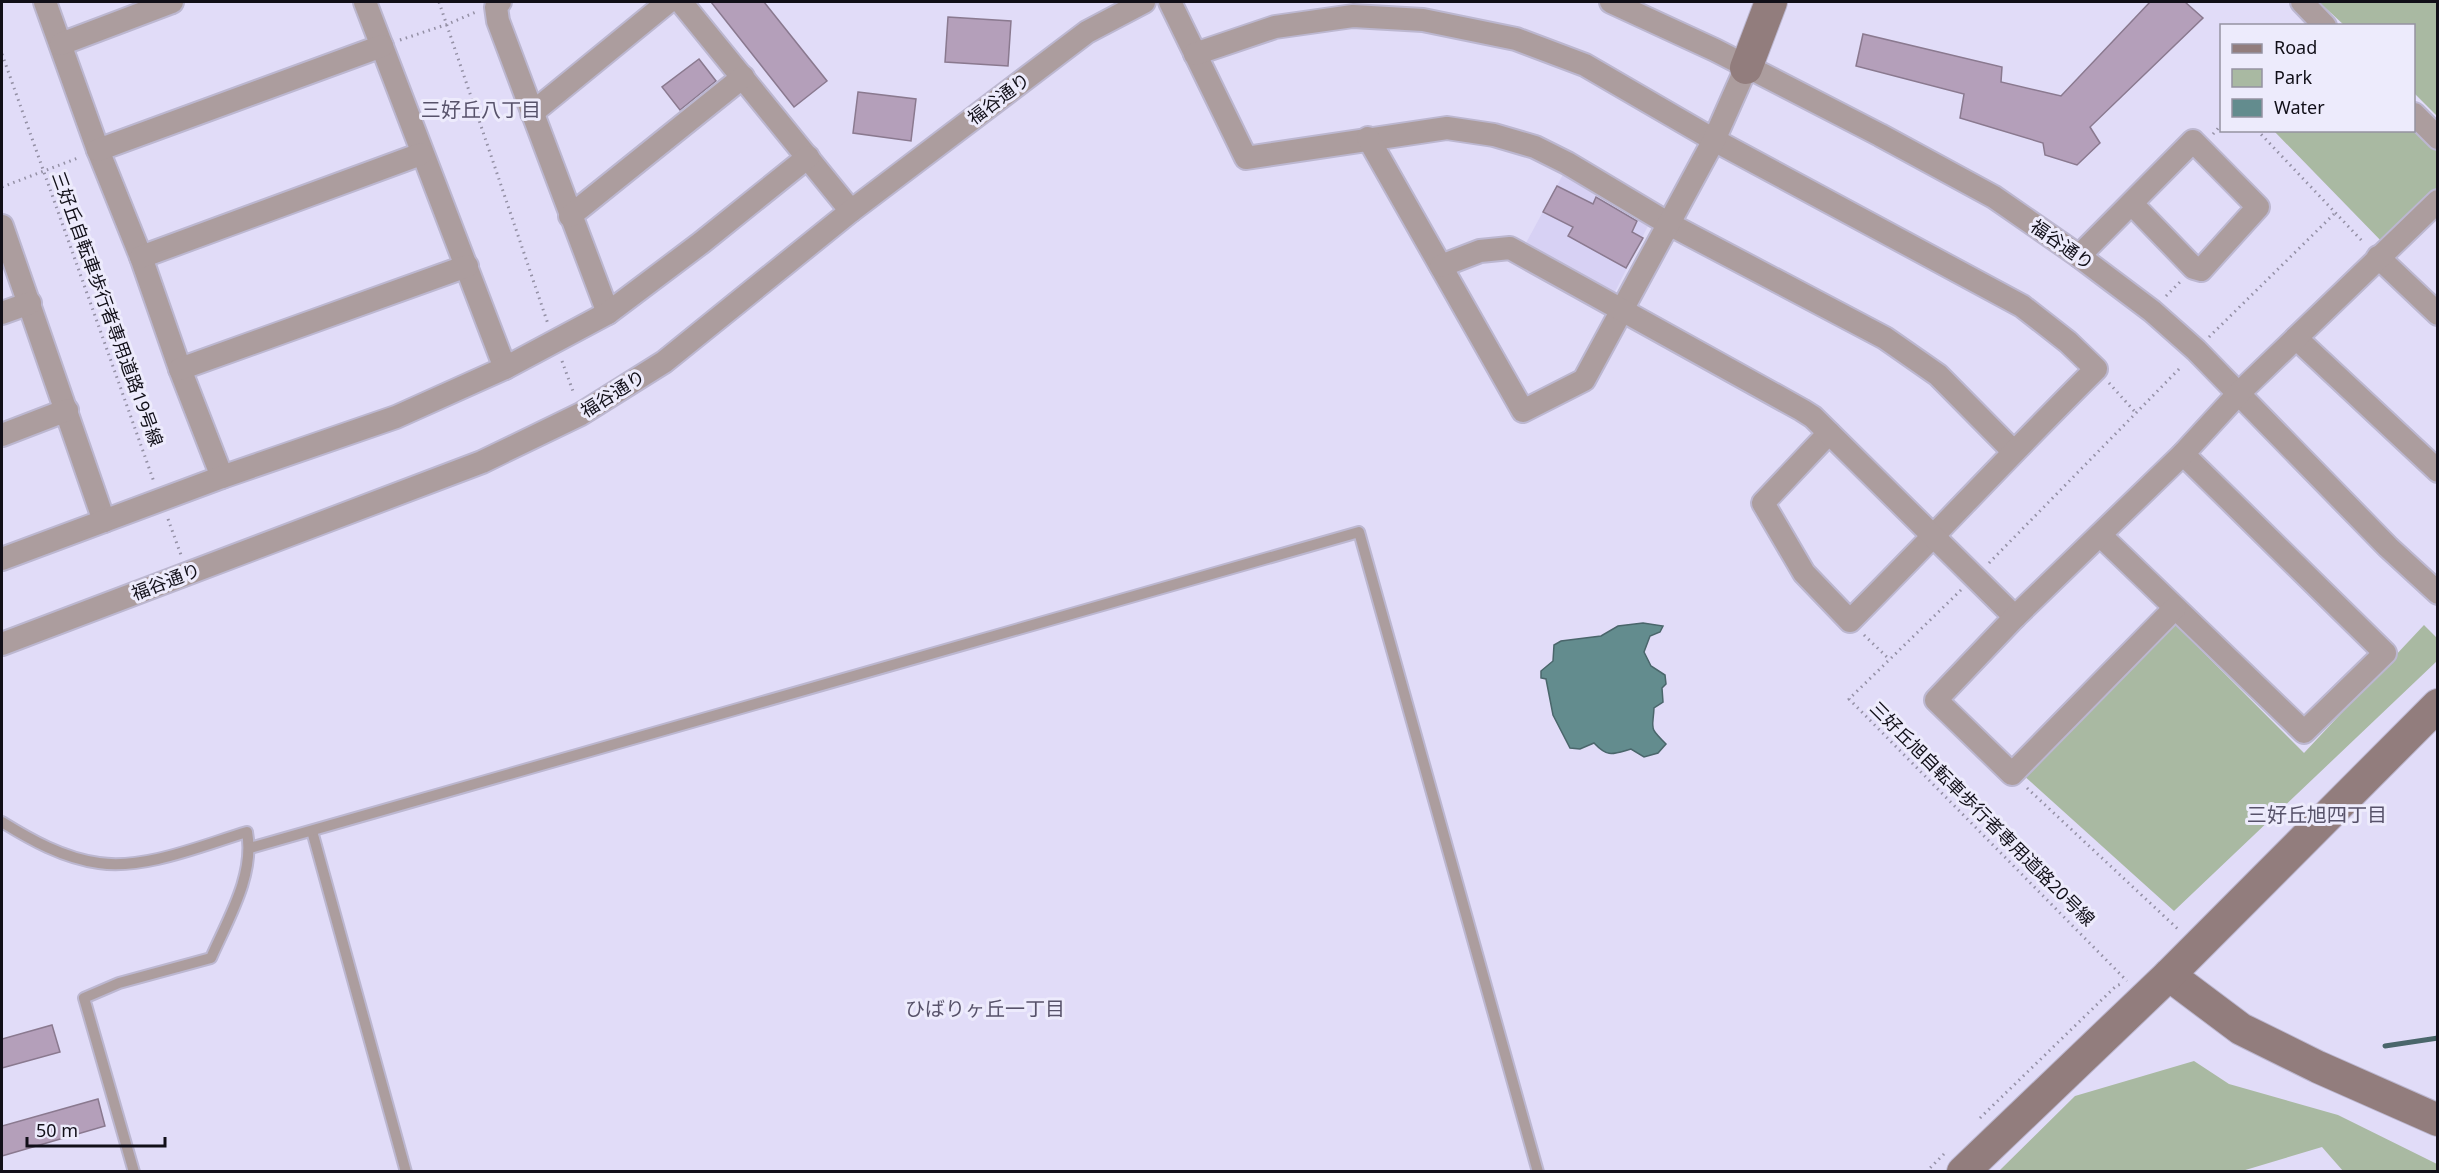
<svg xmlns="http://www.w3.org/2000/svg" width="2439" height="1173" font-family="'Noto Sans','Noto Sans JP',sans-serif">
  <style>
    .built { fill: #d7d1f4 }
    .green { fill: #a9b9a2 }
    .water { fill: #638c8e; stroke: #4a666b; stroke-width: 1.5 }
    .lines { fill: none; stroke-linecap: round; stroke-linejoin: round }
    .stream { stroke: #4a666b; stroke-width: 5 }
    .building { fill: #b49fba; stroke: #8a798f; stroke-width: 1.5 }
    .lane-casing { stroke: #bcb7d0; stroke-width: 14 }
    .street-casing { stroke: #bcb7d0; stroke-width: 26 }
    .secondary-casing { stroke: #bcb7d0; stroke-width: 34 }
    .path { stroke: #9490a5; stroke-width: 3; stroke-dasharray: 1.5 4.5; stroke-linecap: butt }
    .lane { stroke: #ac9d9e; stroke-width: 10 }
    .street { stroke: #ac9d9e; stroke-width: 22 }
    .secondary { stroke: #927d7d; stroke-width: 32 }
    .labels { text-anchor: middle; stroke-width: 6; stroke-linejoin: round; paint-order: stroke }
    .street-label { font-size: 18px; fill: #110f18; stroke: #edebfc }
    .neighbourhood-label { font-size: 20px; fill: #57526a; stroke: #edebfc }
  </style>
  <rect width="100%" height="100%" fill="#e1dcf8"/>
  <path class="built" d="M1566,169l88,45 -39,78 -89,-49z"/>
  <g class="green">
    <path d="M2319,2h118v114l-23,-23v-67l-70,-1z"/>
    <path d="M2414,123l23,25v49l-51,49 -112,-115 140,-1z"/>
    <path d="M2173,622l131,131 120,-128 13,13v23l-263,250 -152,-137z"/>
    <path d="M2194,1061l35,23 109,31 99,49v7h-94l-21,-24 -80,24h-243l76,-75z"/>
  </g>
  <path class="water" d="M1643,623l20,3 -3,6 -10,4 -6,16 7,14 14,9 1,9 -4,4 1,14 -9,6c-1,22 -6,18 12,36l-8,9 -14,4 -13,-8c-18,5 -23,9 -37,-6l-14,6 -10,-1 -17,-33 -7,-36 -5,-1v-7l12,-10 1,-16 7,-4 40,-5 17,-10z"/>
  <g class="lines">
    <path class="stream" d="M2385,1046l53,-8"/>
  </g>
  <g class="building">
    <path d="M711,2h53l63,79 -33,26z"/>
    <path d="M2150,2h35l18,16 -113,109 10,16 -23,22 -32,-10 -2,-12 -83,-25 4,-24 -108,-28 7,-32 139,33 -1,15 60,14z"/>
    <path d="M948,17l63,4 -3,45 -63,-4z"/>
    <path d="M699,59l17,22 -36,29 -18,-23z"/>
    <path d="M858,92l58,7 -5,42 -58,-8z"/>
    <path d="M1557,186l36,18 3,-7 41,24 -5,11 11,6 -17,30 -58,-32 5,-9 -30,-15z"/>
    <path d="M52,1025l8,27 -58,16v-29z"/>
    <path d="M98,1099l7,27 -103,30v-30z"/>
  </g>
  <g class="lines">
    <defs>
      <g id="lane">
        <path d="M2,822c29,18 61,36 97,41 46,7 104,-18 148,-31 8,43 -19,87 -36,126l-92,25 -35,15 50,174"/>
        <path d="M312,831l94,341"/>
        <path d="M250,848l1109,-316 179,640"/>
      </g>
      <g id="street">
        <path d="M45,2l53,148 43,107 39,112 42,108"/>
        <path d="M365,2l140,366"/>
        <path d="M500,2l-4,5 2,14 110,292"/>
        <path d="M681,2l170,209"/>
        <path d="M1170,2l76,156 201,-30 47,7 41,12 32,16 102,61 216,114 53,37 75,76"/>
        <path d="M1611,2l104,48 165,85 114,62 85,59 73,55 44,39 192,197 50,46"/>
        <path d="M2302,2l23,24"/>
        <path d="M61,44l111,-42"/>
        <path d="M1195,54l80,-27 78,-11 70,4 93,19 69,26 129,75 308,166 46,36 28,27c-84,83 -163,169 -246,252l-46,-48 -41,-70 66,-70"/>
        <path d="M532,113l136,-111"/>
        <path d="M2414,114l24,24"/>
        <path d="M1368,138l155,273 61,-31 130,-240 32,-72"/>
        <path d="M98,150l284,-104"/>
        <path d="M570,216l173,-139"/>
        <path d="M2,226l102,295"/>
        <path d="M2079,256l114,-115 65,66 -57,63 -7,-2 -62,-64"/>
        <path d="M141,257l280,-103"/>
        <path d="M2378,257l60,57"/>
        <path d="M1441,266l39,-15 30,-3 292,162 11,7 202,200"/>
        <path d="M2,313l28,-10"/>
        <path d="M2296,338l142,133"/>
        <path d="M180,369l287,-103"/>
        <path d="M2,435l65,-25"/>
        <path d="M2100,535l204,197 81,-79 -202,-199"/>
        <path d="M2,559l220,-82 174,-60 109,-49 103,-55 93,-70 107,-86"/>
        <path d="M2175,608l-163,166 -76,-74 79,-83 168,-163 56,-61 199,-192"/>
        <path d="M2,644l480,-182 99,-48 83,-52 187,-151 236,-179 57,-30"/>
      </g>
      <g id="secondary">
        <path d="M1746,68l25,-66"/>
        <path d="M2169,975l72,54 77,38 120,53"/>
        <path d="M1963,1172l206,-197 269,-270"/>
      </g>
    </defs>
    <use href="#lane" class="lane-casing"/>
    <use href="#street" class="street-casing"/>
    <use href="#secondary" class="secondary-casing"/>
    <g class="path">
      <path d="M439,2l109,322"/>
      <path d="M400,40l48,-16 28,-12"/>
      <path d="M2,54l152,428"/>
      <path d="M2257,130l107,113"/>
      <path d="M2213,134l9,-10"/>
      <path d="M2,187l76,-29"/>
      <path d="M2166,296l14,-14"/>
      <path d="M2209,337l125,-123"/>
      <path d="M562,361l12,33"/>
      <path d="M2109,383l27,30"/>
      <path d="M168,519l13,36"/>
      <path d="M1989,563l193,-197"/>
      <path d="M1961,590l-112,109 278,282"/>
      <path d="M1864,635l25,24"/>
      <path d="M2027,788l153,143"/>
      <path d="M1980,1118l136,-132 7,-3"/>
      <path d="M1926,1172l18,-18"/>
    </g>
    <use href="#lane" class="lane"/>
    <use href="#street" class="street"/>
    <use href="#secondary" class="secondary"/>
  </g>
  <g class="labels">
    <g class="street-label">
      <text transform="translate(999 99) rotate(-37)" y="6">福谷通り</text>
      <text transform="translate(2062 245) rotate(35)" y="6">福谷通り</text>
      <text transform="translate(107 309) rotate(70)" y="6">三好丘自転車歩行者専用道路19号線</text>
      <text transform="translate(613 394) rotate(-32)" y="6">福谷通り</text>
      <text transform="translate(166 582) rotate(-21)" y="6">福谷通り</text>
      <text transform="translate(1982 814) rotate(45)" y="6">三好丘旭自転車歩行者専用道路20号線</text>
    </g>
    <g class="neighbourhood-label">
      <text x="481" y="117">三好丘八丁目</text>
      <text x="2317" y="822">三好丘旭四丁目</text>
      <text x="985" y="1016">ひばりヶ丘一丁目</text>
    </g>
  </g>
  <rect width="2439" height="1173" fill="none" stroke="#110f18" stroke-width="6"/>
  <rect x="2220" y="24" width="195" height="108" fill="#edebfc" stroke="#9593a1" stroke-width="1.5"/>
  <rect x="2232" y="44" width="30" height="9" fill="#927d7d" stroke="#9593a1" stroke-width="1.5"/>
  <text x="2274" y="54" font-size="18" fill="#110f18">Road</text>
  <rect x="2232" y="69" width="30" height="18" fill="#a9b9a2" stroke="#9593a1" stroke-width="1.5"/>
  <text x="2274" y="84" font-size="18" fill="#110f18">Park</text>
  <rect x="2232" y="99" width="30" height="18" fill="#638c8e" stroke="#9593a1" stroke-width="1.5"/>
  <text x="2274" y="114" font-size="18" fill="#110f18">Water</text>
  <path d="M27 1137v9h138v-9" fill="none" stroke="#110f18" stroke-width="3"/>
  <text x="36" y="1137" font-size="18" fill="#110f18" stroke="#edebfc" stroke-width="4.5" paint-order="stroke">50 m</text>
</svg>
